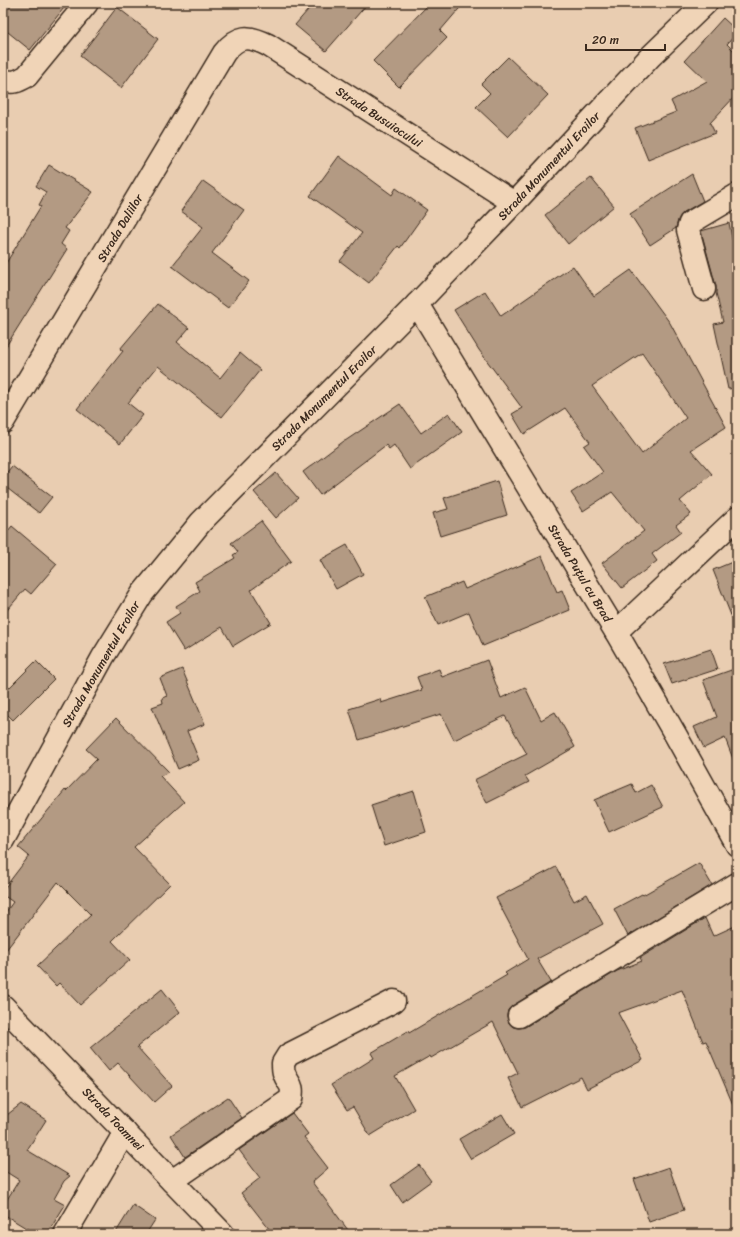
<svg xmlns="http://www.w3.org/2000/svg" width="740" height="1237" font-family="Sriracha,sans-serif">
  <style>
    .building { fill: #b39a83; stroke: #3b2a1e; fill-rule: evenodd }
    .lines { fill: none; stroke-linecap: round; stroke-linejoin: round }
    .minor-casing { stroke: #3b2a1e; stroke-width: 25 }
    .minor { stroke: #f0d4b7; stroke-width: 22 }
    .labels { text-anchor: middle; stroke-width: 3; stroke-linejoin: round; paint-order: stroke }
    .street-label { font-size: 12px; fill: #3b2a1e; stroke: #f0d4b7 }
  </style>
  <rect width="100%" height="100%" fill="#e9cdb1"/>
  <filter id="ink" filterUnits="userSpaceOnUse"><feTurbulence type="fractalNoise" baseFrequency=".025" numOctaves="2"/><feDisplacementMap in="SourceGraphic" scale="8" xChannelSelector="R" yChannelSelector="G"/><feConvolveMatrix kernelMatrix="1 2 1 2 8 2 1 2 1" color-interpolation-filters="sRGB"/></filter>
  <g filter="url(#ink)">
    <g class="building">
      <path d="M3,3h65l-38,47 -27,-22z"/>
      <path d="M314,3h54l-42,48 -31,-26z"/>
      <path d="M430,3h34l-24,28 7,7 -48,49 -26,-26z"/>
      <path d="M117,7l41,32 -37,49 -41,-32z"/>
      <path d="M723,18l14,13v2l-10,11 10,10v40l-27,29 5,10 -67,27 -13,-32 41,-16 -5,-11 36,-20 -22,-21z"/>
      <path d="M508,57l40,38 -40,42 -32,-30 14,-14 -9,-9z"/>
      <path d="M339,156l53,39 4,-7 31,22 -27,38 -2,-2 -29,37 -29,-22 22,-28 -52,-37z"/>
      <path d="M49,165l44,27 -28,36 4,3 -8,13 6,5 -64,102v-83l38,-62 -2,-1 7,-13 -10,-6z"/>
      <path d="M692,174l11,27 -19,11 -6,8 -2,8 -26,17 -20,-31z"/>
      <path d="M591,178l23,28 -46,38 -23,-29z"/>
      <path d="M203,181l41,29 -32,43 37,28 -21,27 -56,-42 31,-39 -22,-16z"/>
      <path d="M729,223l8,40v125l-9,1 -14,-65 9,-2 -7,-29v-7l-15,-55z"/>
      <path d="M573,266l21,30 37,-26 39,53 56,104 -35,23 21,24 -32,27 11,13 -15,11 5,7 -29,22 5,7 -35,27 -20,-25 42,-32 -32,-39 -29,19 -12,-18 32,-21 -19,-26 6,-4 -25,-34 -41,26 -12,-20 10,-6 -43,-58 -25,-40 31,-19 16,25zM642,353l44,65 -44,36 -50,-68z"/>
      <path d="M158,304l31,24 -12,14 43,36 20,-25 20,17 -38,47 -64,-51 -30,37 15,12 -23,29 -43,-35 46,-58 -3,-2z"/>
      <path d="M400,404l21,29 28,-20 13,19 -52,37 -16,-24 -5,4 -3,-4 -66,50 -17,-23 41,-31h1z"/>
      <path d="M12,466l40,31 -13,16 -36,-28v-8z"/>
      <path d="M276,473l22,25 -22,20 -22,-26z"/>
      <path d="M497,481l10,34 -67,21 -7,-23 15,-4 -4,-11z"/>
      <path d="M261,521l30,40 -40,29 20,33 -38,23 -11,-19 -38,24 -18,-29 14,-9 -4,-7 24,-15 -5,-9 40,-24 -2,-3 5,-3 -7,-9z"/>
      <path d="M12,526l45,38 -26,30 -6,-5 -22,26v-78z"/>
      <path d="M347,545l16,29 -27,15 -16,-29z"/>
      <path d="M542,556l15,36 5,-2 8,20 -87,36 -14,-34 -31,13 -13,-28 37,-15 3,7z"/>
      <path d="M737,560v68h-1l-23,-58z"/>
      <path d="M711,649l7,20 -46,15 -8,-20z"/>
      <path d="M487,660l14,38 24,-11 16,33 14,-8 20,35 -50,29 4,6 -42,21 -13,-23 53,-26 -22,-38 -51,24 -13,-26 -82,26 -10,-31 31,-10 1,4 41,-13 -5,-13 22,-8 3,8z"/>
      <path d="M36,661l18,18 -41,41 -10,-10v-16z"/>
      <path d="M737,668v96h-2l-10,-26 -21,10 -10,-21 23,-10 -14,-37z"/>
      <path d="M182,669l23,55 -18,7 12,29 -21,9 -26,-62 11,-4 -1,-5 5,-2 -7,-18z"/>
      <path d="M116,718l53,54 -9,4 24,26 -50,45 36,37 -58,57 18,19 -50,45 -21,-22 -3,3 -19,-20 54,-51 -33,-33 -55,72v-38l10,-14 -10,-7v-5l26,-34 -11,-9 47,-57 1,1 31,-32 -11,-10z"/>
      <path d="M632,784l4,9 15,-8 12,22 -54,25 -15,-32z"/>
      <path d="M414,791l12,41 -42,14 -13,-41z"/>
      <path d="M699,863l13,22 -84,51 -14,-27 28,-15 1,1z"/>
      <path d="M556,867l18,34 13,-7 16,30 -66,35 14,23 -39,24 -4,4 -1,6 2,7 4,4 6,1 6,-1 92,-56 25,-10 -2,-3 65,-40 8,18 24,-11v189l-31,-73 -3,1 -21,-52 -64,23 25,47 -56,29 -6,-12 -59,30 -14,-29 10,-5 -25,-51 -62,36 -1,-2 -35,20 19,33 -44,27 -17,-29 -6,3 -16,-25 43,-27 -3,-5 37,-22 1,2 98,-58 -2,-2 23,-14 -32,-61z"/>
      <path d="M162,989l18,23 -43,35 35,39 -18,16 -36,-39 -9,8 -19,-23z"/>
      <path d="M228,1097l14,21 -57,39 -14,-22z"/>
      <path d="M21,1104l25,16 -19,30 43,26 -6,5 -10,18 11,6 -18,29h-11l-33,-20v-8l16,-26 -16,-10v-52z"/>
      <path d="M292,1113l16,21 -4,3 24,31 -16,14 39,52h-78l-32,-41 19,-15 -21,-28z"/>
      <path d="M502,1114l12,20 -43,25 -12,-20z"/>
      <path d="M419,1165l12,16 -29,21 -11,-17z"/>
      <path d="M669,1167l15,43 -35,12 -15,-43z"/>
      <path d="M133,1205l22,15 -9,14h-31z"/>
    </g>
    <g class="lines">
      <defs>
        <g id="minor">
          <path d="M3,80c10,4 15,1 24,-4l60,-73"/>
          <path d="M704,289l-16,-59 2,-7 47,-28"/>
          <path d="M417,304l199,328 59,102 62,111"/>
          <path d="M3,422l221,-369c14,-18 24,-18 44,-8l246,158"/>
          <path d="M616,632l121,-114"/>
          <path d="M3,840l100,-183 39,-63 59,-72 216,-218 97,-101 137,-147 55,-53"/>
          <path d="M3,1006l220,228"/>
          <path d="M519,1016l218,-132"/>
          <path d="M172,1181l119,-82c3,-16 -3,-14 -7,-26 -1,-3 -1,-7 -1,-10l5,-8 106,-54"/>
          <path d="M65,1234l60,-102"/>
        </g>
      </defs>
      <use href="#minor" class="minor-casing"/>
      <use href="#minor" class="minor"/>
    </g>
  </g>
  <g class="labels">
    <g class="street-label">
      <text transform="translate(379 117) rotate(33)" y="4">Strada Busuiocului</text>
      <text transform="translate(549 166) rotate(-47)" y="4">Strada Monumentul Eroilor</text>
      <text transform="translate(120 228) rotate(-59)" y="4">Strada Daliilor</text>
      <text transform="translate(324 398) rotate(-45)" y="4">Strada Monumentul Eroilor</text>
      <text transform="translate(580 573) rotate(59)" y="4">Strada Puțul cu Brad</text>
      <text transform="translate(101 664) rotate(-60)" y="4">Strada Monumentul Eroilor</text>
      <text transform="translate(113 1119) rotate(46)" y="4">Strada Toamnei</text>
    </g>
  </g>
  <rect width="740" height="1237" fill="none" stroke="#f0d4b7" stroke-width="16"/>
  <rect x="8" y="8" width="724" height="1221" fill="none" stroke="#3b2a1e" stroke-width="1.5" filter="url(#ink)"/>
  <path d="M586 44v6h79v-6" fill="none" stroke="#3b2a1e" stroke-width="2"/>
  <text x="592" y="44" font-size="12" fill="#3b2a1e" stroke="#f0d4b7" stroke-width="3" paint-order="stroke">20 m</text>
</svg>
